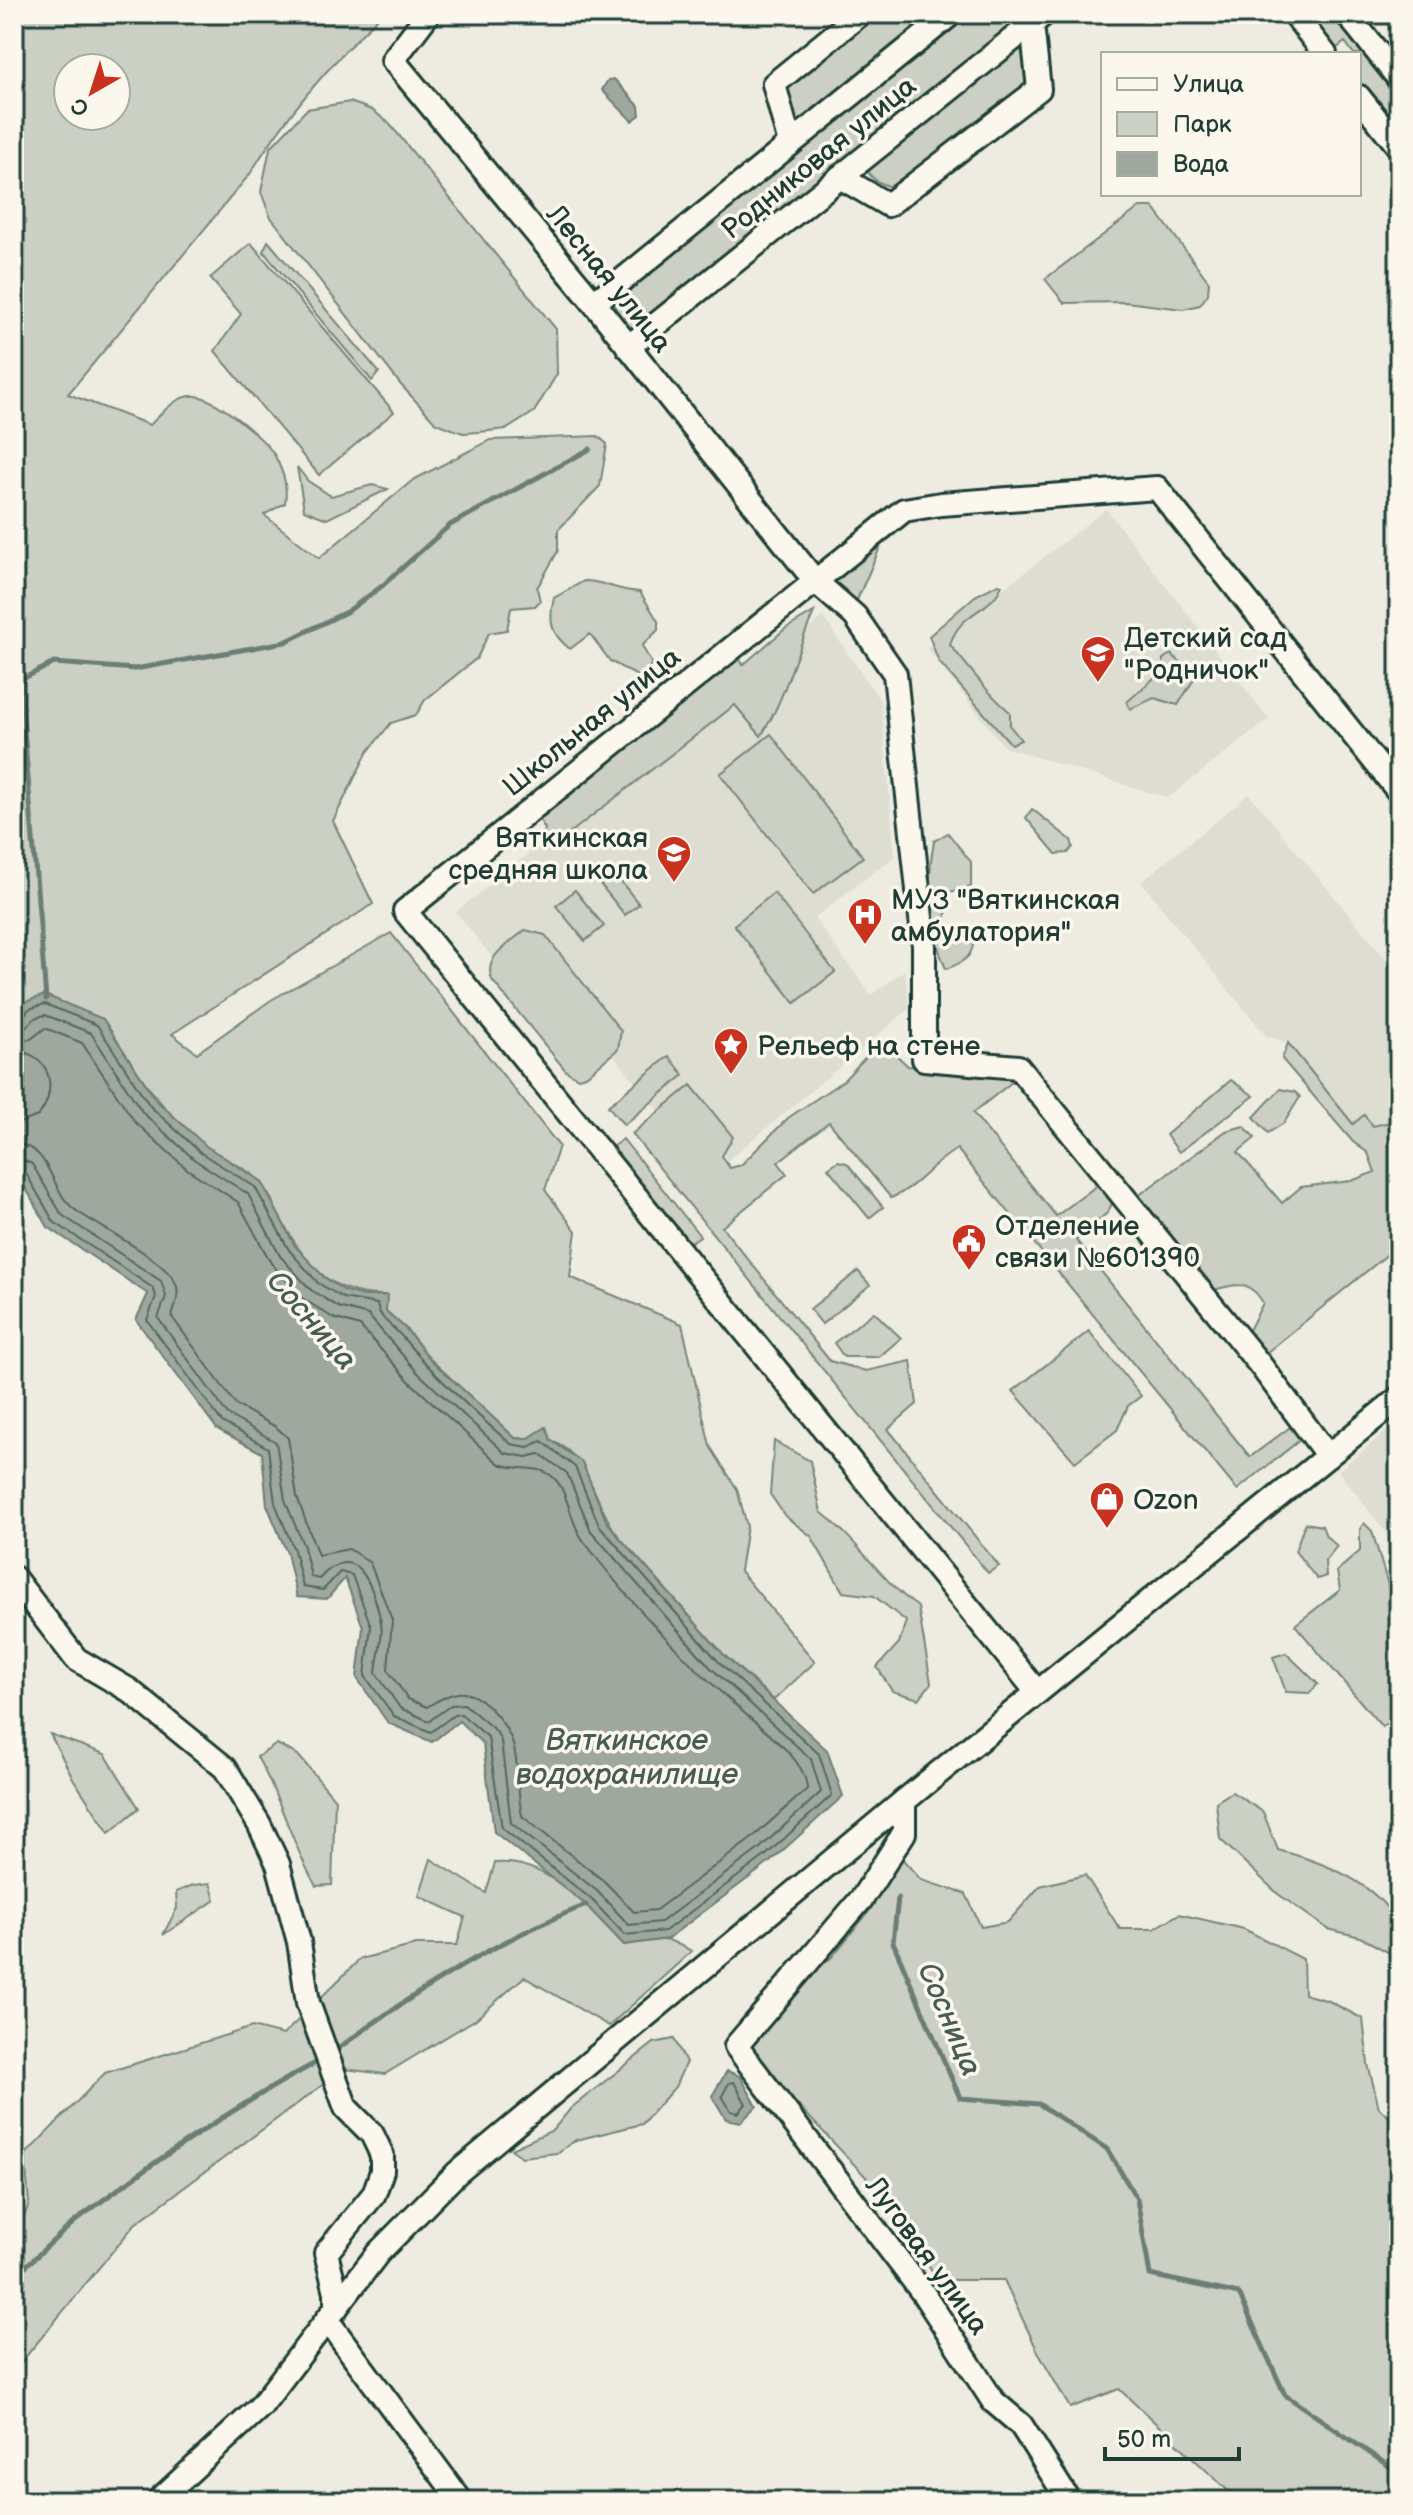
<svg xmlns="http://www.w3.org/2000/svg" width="1413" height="2515" font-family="'Balsamiq Sans',sans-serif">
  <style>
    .built { fill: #ddddd2 }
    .green { fill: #cbcfc4; stroke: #75867c; stroke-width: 2; fill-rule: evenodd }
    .water { fill: #9fa89f; stroke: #6c7d74; stroke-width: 2 }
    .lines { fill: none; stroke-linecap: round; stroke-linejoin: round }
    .shore { stroke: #52685f; stroke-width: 2 }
    .stream { stroke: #6c7d74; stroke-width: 5 }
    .minor-casing { stroke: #1f3d34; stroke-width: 28 }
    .minor { stroke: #fbf7ec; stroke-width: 22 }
    .labels { text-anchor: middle; stroke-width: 7; stroke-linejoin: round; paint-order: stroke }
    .street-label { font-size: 28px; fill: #1f3d34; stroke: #fbf7ec }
    .poi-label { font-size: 28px; fill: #1f3d34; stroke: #fbf7ec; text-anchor: start }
    .water-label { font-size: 30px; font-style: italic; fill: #455d54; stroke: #fbf7ec }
  </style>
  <rect width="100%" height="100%" fill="#eeece1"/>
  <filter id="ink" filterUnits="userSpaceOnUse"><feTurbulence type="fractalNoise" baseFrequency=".0125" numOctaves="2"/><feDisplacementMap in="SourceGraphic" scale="16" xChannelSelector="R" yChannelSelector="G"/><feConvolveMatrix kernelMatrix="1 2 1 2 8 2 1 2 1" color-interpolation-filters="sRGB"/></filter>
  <g filter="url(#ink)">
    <g class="built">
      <path d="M1106,509l163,210 -101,79 -164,-51 -77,-99z"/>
      <path d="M823,617l58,85 14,154 -81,62 57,77 34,-25 4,39 -199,166 -97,-121 -27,22 -8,2 -12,-7 -74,-91 -4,-9 4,-14 -36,-45z"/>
      <path d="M1249,794l150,181v145l-26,6 -20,-2 -65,-81 -22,-7 -125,-154z"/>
      <path d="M1399,1421v128l-61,-78z"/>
    </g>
    <g class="green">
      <path d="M14,14h368c-49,47 -97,102 -132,160l-182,220 82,31c12,-12 27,-31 46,-29 20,2 69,43 79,60 8,16 13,29 10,47l-21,12 55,43 94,-78 77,-40 108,-4 9,8 -7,42 -42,44v21l-21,37 3,13 -5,5 -24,2 -4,22 -18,3 -12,25 -52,42 -9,15 -25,8 -24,30 -34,68 40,83 -201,130 25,19 74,-53 120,-67 168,213 -14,44 31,41 -6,46 112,47 28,122 27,43 10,37 -7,45 75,91 -41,38 -50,-45 -105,-118c-25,-31 -27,-78 -66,-96 -10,-5 -27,-2 -38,-3l-84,-78 -25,-31 -20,-18v-16c-59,2 -83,-35 -109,-83 -5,-10 -9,-25 -18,-32 -15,-14 -36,-21 -52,-33 -46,-34 -74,-81 -104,-128l-80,-16 -9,15zM68,68h48v48h-48z"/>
      <path d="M873,14h72l-150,113 -12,-31 4,-12z"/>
      <path d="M960,14h73l-391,316h-16c-15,-16 -11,-26 -3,-45z"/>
      <path d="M1303,14h34l62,78v45l-40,-50v-33h-5l-9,-12 -12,9z"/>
      <path d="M1022,42l8,6 -1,38 -135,102c-15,-5 -26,-9 -29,-25z"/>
      <path d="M350,102l22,8 17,13 167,206 1,45 -23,38 -27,17 -28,3 -16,1 -27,-10 -35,-38 -131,-169 -9,-24 9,-44 37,-39z"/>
      <path d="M1140,207h13l56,75 -1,12 -8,11 -17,4 -58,-7 -61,1 -19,-24z"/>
      <path d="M268,241l111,131 -7,9 -109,-130z"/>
      <path d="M251,243l143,169 -75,63 -104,-124 26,-37 -31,-36z"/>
      <path d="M297,467l11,14 23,15 41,-11 16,4 -61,30 -23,-9z"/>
      <path d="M888,529l-31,71 -5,4 -25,-24z"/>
      <path d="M584,581c21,0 31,10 56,11l18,29v9l-16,16 10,18 -13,13 -29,-16 -20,-27 -20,15c-19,-15 -22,-27 -16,-51z"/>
      <path d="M998,584l4,1c-11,28 -42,25 -52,60 20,23 37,48 60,67v14l11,14 -10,4 -72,-82 -10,-26 46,-40z"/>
      <path d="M814,612c-19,42 -28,85 -53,124l-26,-31 -187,145 -7,-8 4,-13 -9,-15 202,-159 5,10 42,-36z"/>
      <path d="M1171,654l25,22 -18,29 -24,-7 -24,11 -3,-7 36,-32v-11z"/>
      <path d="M771,734l92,123 -50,37 -93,-120z"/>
      <path d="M1032,809l39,31 2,7 -5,6 -12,1 -30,-36z"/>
      <path d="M948,833l23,29v25l-22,5 -4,29 6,15 15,-9 9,4c-1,24 -7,30 -29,38 -17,-39 -20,-87 -12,-128z"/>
      <path d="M610,868l29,36 -14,11 -29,-36z"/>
      <path d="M575,890l29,36 -19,15 -29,-35z"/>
      <path d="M774,893l61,79 -40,31 -61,-78z"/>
      <path d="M525,930l20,5 76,96 -3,18 -32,27 -8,2 -12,-7 -74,-91c-9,-24 17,-36 33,-50z"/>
      <path d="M881,1041l27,25 109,12 -44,35 83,103 47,-35 12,17 -8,15 -31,27 174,217 39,-29 10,-2 7,9 -69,55 -280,-341c-25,14 -39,38 -66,49l-62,-76 -51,40 9,12 -65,53 108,134 36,10 45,-10 6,43 -29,25 111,137 -11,7 -356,-439 59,-49 42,52 -11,19 8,12 11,-3 47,-47 56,-38z"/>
      <path d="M1288,1043l65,81 11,-9 9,11 26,-6v125l-133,108 -9,-2 -11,-15 17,-33c-13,-24 -30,-19 -52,-12l-77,-92 92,-68 18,-5 11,12 -17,14 44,51 19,-16 50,-6 24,-9 -7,-19 -15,-11 -71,-83z"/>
      <path d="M669,1056l15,19 -60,50 -16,-19z"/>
      <path d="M1231,1080l23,16 -75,56 -13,-17z"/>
      <path d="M1280,1089l15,3 5,5 -16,26 -16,10 -14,-16z"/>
      <path d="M623,1139l77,97 -9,6 -7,-4 -72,-91z"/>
      <path d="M838,1161l9,2 36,44 -14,11 -41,-50z"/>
      <path d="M858,1271l12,14 -48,39 -12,-15z"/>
      <path d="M874,1312l27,26 -22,19h-35l-10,-14z"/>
      <path d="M1089,1331l52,65 -13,10 -11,24 -42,32 -62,-71z"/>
      <path d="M774,1441l36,20 11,51c38,29 57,66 97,95l13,76 -12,16 -27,-8 -15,-24 22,-24 7,-22 -32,-25 -31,-4 -32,-56 -26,-20 -15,-22z"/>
      <path d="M1305,1523l17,3 4,10 11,10 -12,15 1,15 -9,3 -22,-28z"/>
      <path d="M1364,1523l8,8 27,91v91l-17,14 -87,-102 45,-35 -3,-19 23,-20v-22z"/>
      <path d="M1286,1653l32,31 -8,9 -24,-1 -13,-35z"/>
      <path d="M50,1734l55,20 34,54 -30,25 -35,-53z"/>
      <path d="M277,1744l21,11 37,44 -3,86 -16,1c-25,-43 -34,-86 -59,-129z"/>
      <path d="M1232,1792l31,20 15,38c42,11 101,32 120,76 3,8 1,22 1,32l-39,-21 -32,-8 -50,-35 -58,-55 -4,-37z"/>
      <path d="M897,1853l24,27 45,14 15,33 27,-5 32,-36 45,-11 35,54h34l25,-15 65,15 59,30 1,35 25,7 34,18 5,45 11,44 20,18v375h-160l-120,-112 -49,19 -31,-54 -35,-74h-66l-53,-83 -141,-149 66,-73 22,-18 39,-48z"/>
      <path d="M431,1859l55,34 9,-30c54,-5 95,47 129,82l43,-6 25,12 -83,75 -85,-49 -48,42 -91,55 -41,-5 -209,155 -121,147v-130l15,-37 -4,-49 80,-82 147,-46 31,8 77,-76 56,-14h41l8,-28 -46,-21z"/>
      <path d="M210,1883l5,17 -52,35 14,-27 -1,-16 17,-7z"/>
      <path d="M674,2039l12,23 -11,25 -33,37 -66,16 -19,13 -35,4 -11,-8 42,-19 18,-22 83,-65z"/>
    </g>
    <g class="water">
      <path d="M614,79l25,27 1,9 -8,6 -30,-31 6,-10z"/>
      <path d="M45,995l58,24 53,81 50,46 55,35 34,65 29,31 21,14 19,5 23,-1 -1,16 20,18 25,31 84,78 12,1 19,-12 5,13 31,22 24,58 13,17 105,118 103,95 16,46 -73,66 -103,77 -43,6 -38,-40 -92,-73 -11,-88 -24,-23 -27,21 -44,-19 -31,-45 6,-51 -18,-49 -18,21 -30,-2 -10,-44 -20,-48 -5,-52 -45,-24 -81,-109 12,-26 -100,-67 -34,-59v-66l8,-16c-12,-14 -13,-66 -1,-81 6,-5 16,-7 24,-10z"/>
      <path d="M727,2071l13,5 17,30 -16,16 -15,-3 -14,-23z"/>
    </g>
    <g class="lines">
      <g class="shore">
        <path d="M14,1020l8,-2 7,-9 16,-5 52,21 53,81 51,47 54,34 34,63 29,33 25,15 34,6c3,17 16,21 26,34 33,39 69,73 108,106l17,3 14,-6 33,26 24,58 119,136 101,93 13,41 -67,61 -100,75 -40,4 -34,-36 -89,-71 -14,-91 -27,-23 -7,1 -23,17 -37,-16 -29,-40 6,-50 -19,-51 -12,-3 -17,18 -20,-3 -9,-37 -19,-47 -7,-55 -46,-26 -75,-102 9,-24 -3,-8 -99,-66 -30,-52 -10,-4"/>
        <path d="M14,1030l11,-2 10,-10 10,-3 46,18 52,80 52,47 53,34 32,62 31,34 27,17 30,8 50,58 87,80 21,4 14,-3 27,19 24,58 119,136 101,92 10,33 -62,57 -98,73 -32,3 -32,-34 -86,-68 -10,-82 -5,-10 -32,-27 -13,1 -22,16 -29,-13 -24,-35c1,-16 8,-35 5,-50 -7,-36 -24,-86 -62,-44l-8,-2 -7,-30 -19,-47 -9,-58 -48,-27 -70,-97 8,-22 -5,-15 -99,-66 -30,-51 -18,-8"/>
        <path d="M14,1042l17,-3 14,-11 37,15 53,79 52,47 51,33 33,61 31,35 31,20 27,8 50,56 88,81c20,10 40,-1 57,16 14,15 15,44 28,61 46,62 102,121 159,171 21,20 64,47 65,78l-56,50 -95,71 -22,2 -29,-30 -83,-66c-9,-47 4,-73 -34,-110 -23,-21 -37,-14 -61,1l-19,-8 -20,-29 4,-50 -22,-57 -21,-14 -31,6 -21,-58 -9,-59 -12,-11 -40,-22 -64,-88c3,-11 7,-20 5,-30 -7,-27 -80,-60 -103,-78 -25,-19 -22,-64 -60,-65"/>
        <path d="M14,1051c37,1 45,40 24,65l-24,9"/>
        <path d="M734,2082l12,22 -8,9 -7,-2 -9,-15 7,-13z"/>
      </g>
      <g class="stream">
        <path d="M14,676l6,4 26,319"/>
        <path d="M20,680l34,-17 81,6 150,-27 63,-31 34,-25 68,-61 140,-76"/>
        <path d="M898,1898l-5,44 67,156 79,6 68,45 30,50 13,76 89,19 46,101 114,78"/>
        <path d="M332,2053c78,-58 162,-112 254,-148"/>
        <path d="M14,2276c24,-19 44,-42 69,-61 76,-57 156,-112 240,-156"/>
      </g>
      <defs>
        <g id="minor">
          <path d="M428,14l-35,46 201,243 221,278 40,35 40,58 29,272v113l94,8 243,299 67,90"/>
          <path d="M1294,14l31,40"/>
          <path d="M1347,14l52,65"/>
          <path d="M1359,97l40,50"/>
          <path d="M790,144l-16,-60 86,-70"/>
          <path d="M840,177l48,28 151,-116 -7,-65"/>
          <path d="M594,303l357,-289"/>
          <path d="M628,347l416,-333"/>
          <path d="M14,1578l62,81 53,31 96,78 34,56 19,40 21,78 9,61 38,105 26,26 10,21v16l-8,23 -48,59 10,39v16"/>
          <path d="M1037,1692l-632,-781 499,-401 37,-6 216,-16 242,304"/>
          <path d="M904,1801v32l-41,64 -127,149 187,247 70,108 28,24 48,76"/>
          <path d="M327,2320l134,181"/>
          <path d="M158,2501l103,-95 117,-153 79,-80 447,-372 495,-403"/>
        </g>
      </defs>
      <use href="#minor" class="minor-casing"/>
      <use href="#minor" class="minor"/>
    </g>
  </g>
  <defs>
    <symbol id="school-pin" viewBox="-11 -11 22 30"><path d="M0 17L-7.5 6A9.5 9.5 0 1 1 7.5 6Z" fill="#c8321e" stroke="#fbf7ec"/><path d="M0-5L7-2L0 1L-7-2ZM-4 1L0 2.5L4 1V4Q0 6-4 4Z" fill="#fff"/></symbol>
    <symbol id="hospital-pin" viewBox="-11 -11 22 30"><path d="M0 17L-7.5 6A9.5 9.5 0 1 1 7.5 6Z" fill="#c8321e" stroke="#fbf7ec"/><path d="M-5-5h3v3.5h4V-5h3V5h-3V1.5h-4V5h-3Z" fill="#fff"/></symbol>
    <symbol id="sight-pin" viewBox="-11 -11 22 30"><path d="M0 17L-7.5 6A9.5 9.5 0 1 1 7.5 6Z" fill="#c8321e" stroke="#fbf7ec"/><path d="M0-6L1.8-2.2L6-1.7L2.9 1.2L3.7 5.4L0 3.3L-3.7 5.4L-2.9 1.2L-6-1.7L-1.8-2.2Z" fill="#fff"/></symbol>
    <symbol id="civic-pin" viewBox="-11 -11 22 30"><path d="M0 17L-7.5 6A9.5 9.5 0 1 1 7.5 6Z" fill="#c8321e" stroke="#fbf7ec"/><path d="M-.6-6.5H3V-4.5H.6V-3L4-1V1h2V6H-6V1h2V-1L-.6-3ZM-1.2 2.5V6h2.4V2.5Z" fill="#fff"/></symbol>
    <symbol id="shop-pin" viewBox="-11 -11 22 30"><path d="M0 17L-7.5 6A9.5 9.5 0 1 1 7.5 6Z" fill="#c8321e" stroke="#fbf7ec"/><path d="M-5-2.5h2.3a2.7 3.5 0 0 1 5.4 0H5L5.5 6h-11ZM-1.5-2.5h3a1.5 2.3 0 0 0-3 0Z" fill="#fff"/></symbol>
  </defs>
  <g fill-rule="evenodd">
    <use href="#school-pin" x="1078" y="633" width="40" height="54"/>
    <use href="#school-pin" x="654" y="833" width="40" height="54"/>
    <use href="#hospital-pin" x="845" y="895" width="40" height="54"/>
    <use href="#sight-pin" x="711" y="1025" width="40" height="54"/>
    <use href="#civic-pin" x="949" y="1221" width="40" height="54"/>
    <use href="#shop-pin" x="1087" y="1479" width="40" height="54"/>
  </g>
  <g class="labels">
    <g class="street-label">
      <text transform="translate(818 157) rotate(-39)" y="10">Родниковая улица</text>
      <text transform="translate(610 278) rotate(51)" y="10">Лесная улица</text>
      <text transform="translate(591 721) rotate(-39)" y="10">Школьная улица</text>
      <text transform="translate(928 2255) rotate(54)" y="10">Луговая улица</text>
    </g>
    <g class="poi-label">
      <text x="1124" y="647">Детский сад<tspan x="1124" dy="32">"Родничок"</tspan></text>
      <text x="648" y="847" text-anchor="end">Вяткинская<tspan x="648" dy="32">средняя школа</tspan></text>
      <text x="891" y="909">МУЗ "Вяткинская<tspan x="891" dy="32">амбулатория"</tspan></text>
      <text x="757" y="1055">Рельеф на стене</text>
      <text x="995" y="1235">Отделение<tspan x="995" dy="32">связи №601390</tspan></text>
      <text x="1133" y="1509">Ozon</text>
    </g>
    <g class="water-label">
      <text transform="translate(312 1320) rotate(49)" y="10">Сосница</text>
      <text x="627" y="1750">Вяткинское<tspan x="627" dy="34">водохранилище</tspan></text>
      <text transform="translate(950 2019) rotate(67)" y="10">Сосница</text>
    </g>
  </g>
  <rect width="1413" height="2515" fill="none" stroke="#fbf7ec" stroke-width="48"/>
  <rect x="24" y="24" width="1365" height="2467" fill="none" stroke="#1f3d34" stroke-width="3" filter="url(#ink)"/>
  <rect x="1101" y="52" width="260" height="144" fill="#fbf7ec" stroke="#a3ada2" stroke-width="2"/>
  <rect x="1117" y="78" width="40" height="12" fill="#fbf7ec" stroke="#a3ada2" stroke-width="2"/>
  <text x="1173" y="92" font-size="24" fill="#1f3d34">Улица</text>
  <rect x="1117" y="112" width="40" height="24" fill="#cbcfc4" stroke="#a3ada2" stroke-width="2"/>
  <text x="1173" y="132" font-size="24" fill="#1f3d34">Парк</text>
  <rect x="1117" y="152" width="40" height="24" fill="#9fa89f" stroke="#a3ada2" stroke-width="2"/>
  <text x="1173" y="172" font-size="24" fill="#1f3d34">Вода</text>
  <g transform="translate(92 92) rotate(219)"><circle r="38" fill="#fbf7ec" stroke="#a3ada2" stroke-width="2"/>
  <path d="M0-6L14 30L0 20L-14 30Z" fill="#c8321e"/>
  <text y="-12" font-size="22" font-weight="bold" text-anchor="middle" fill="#1f3d34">С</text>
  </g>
  <path d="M1105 2447v12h134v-12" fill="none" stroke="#1f3d34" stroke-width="4"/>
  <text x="1117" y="2447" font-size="24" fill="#1f3d34" stroke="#fbf7ec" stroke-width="6" paint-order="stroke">50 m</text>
</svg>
